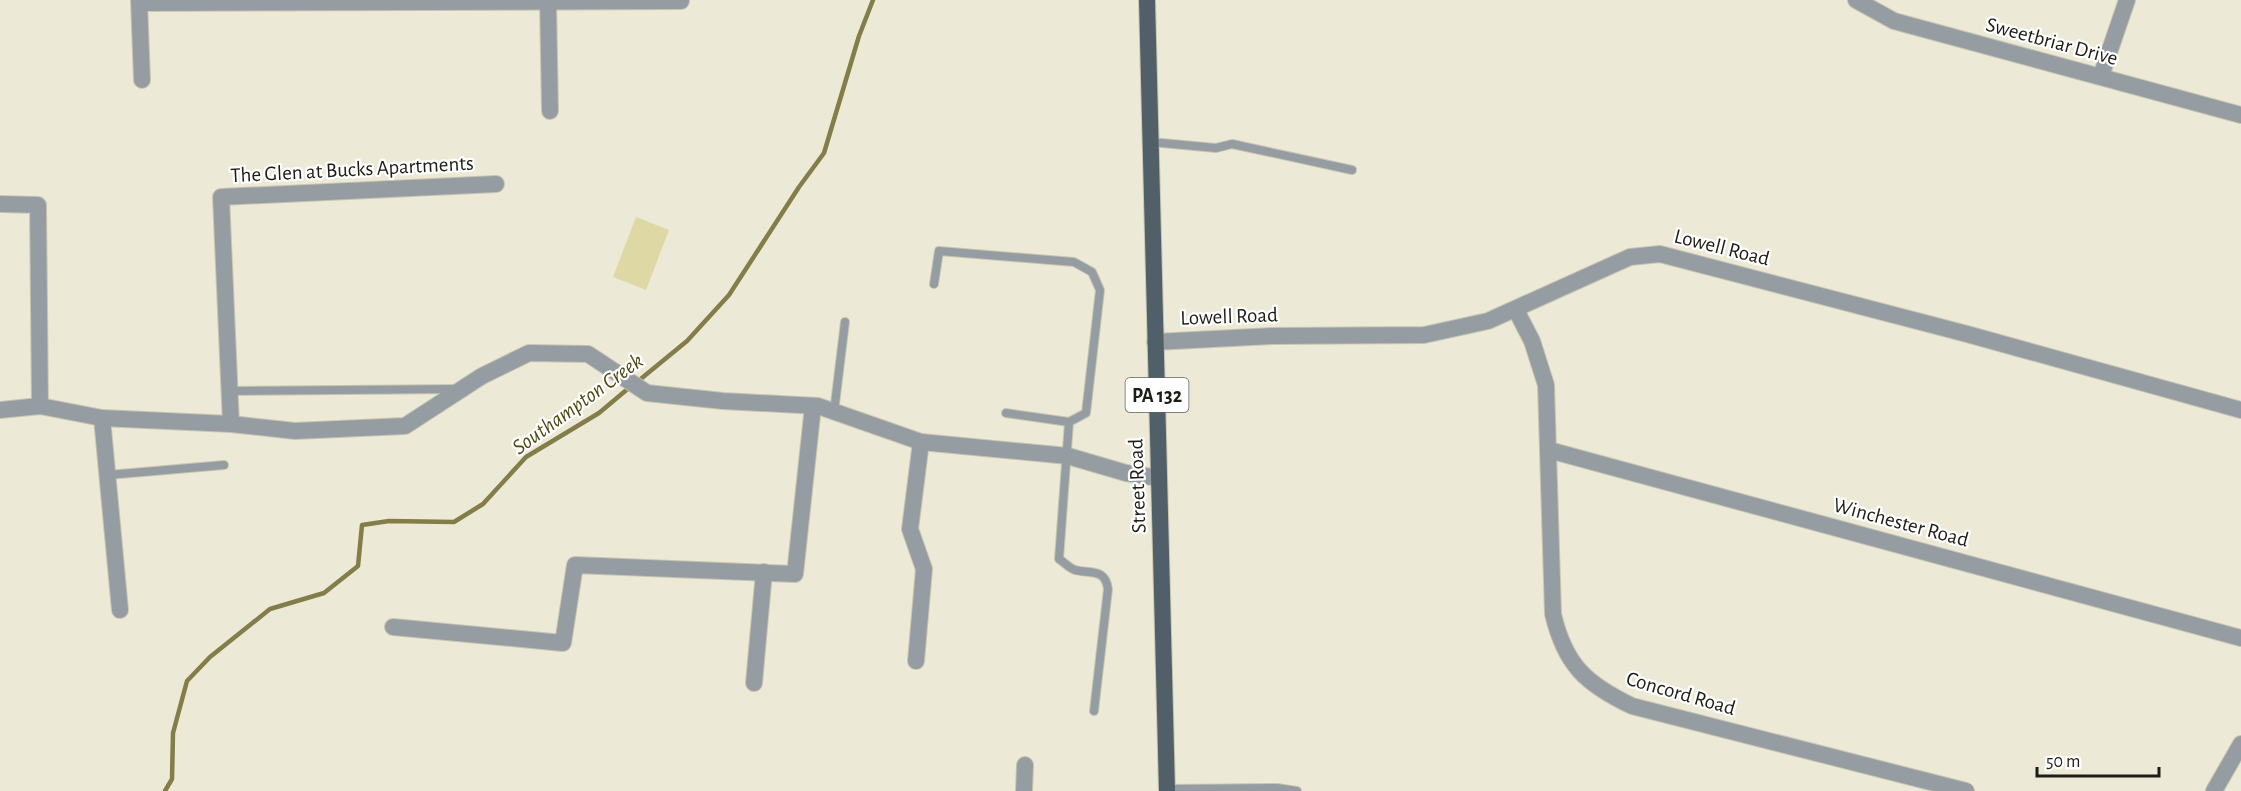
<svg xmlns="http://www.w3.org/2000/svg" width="2241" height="791" font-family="'Alegreya Sans',sans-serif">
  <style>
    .green { fill: #ded8a4 }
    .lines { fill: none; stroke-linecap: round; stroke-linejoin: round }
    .stream { stroke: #837d4a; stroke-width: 4.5 }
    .service-casing { stroke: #c7c5b3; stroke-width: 10 }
    .minor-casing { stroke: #c7c5b3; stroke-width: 18 }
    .primary-casing { stroke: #c7c5b3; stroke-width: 18 }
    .service { stroke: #959da2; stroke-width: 8 }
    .minor { stroke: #959da2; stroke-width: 16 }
    .primary { stroke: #515f68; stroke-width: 16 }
    .labels { text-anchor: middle; stroke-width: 4.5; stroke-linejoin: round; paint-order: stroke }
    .shield { fill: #fff; stroke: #61605b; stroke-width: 1.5 }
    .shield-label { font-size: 20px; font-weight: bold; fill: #1d1c15 }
    .street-label { font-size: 21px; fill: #1d1c15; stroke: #fff }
    .water-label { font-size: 22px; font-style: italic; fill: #4e4711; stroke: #fff }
  </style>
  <rect width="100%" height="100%" fill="#ecead6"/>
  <path class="green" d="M636,217l33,13 -23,60 -33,-13z"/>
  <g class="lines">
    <g class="stream">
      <path d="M637,382l50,-41 42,-46 70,-108 25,-34 35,-117 14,-36"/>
      <path d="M165,791l7,-12 1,-46 14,-52 23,-24 60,-48 54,-16 34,-27 4,-41 27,-4 65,1 29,-18 43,-47 73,-44 31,-26"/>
    </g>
    <defs>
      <g id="service">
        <path d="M1151,142l65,6 16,-4 120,26"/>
        <path d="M934,284l5,-33 135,11 18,10 8,18 -14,123 -17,9 -10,137c5,3 10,9 16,11 16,4 30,-2 33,19l-14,122"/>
        <path d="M230,391l227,-2"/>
        <path d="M834,412l11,-90"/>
        <path d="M1006,413l63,9"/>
        <path d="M108,475l116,-10"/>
        <path d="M1167,789l110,-1 20,3"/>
      </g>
      <g id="minor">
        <path d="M139,0l3,80"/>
        <path d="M548,0l2,111"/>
        <path d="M1856,0l38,21 347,94"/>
        <path d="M140,3l541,-2"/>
        <path d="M2101,76l26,-76"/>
        <path d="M0,204l38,1 2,201"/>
        <path d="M1516,310l16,31 14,44 7,229c12,51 33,70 79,92l334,85"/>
        <path d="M1155,342l117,-6 152,-1 64,-14 142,-64 30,-3 307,80 274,76"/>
        <path d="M0,410l40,-4 62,12 129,6 64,7 110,-5 77,-50 47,-23 59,1 59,39 76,8 95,5 103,36 147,14 58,17 33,5"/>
        <path d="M102,418l18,192"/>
        <path d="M231,424l-10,-227 275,-13"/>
        <path d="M1549,450l692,188"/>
        <path d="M393,627l170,16 12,-78 220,9 18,-168"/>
        <path d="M916,661l8,-92 -14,-40 11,-87"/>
        <path d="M754,683l10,-111"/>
        <path d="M1024,791l1,-26"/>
        <path d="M2214,791l27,-47"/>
      </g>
      <path id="primary" d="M1147,0l20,791"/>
    </defs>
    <use href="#service" class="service-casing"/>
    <use href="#minor" class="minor-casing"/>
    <use href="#primary" class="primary-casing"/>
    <use href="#service" class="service"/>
    <use href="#minor" class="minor"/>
    <use href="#primary" class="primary"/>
  </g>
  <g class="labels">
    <rect class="shield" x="1125.5" y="378" width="63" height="34" rx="4.5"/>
    <g class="shield-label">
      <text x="1157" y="402">PA 132</text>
    </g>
    <g class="street-label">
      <text transform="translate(2052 41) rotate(15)" y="7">Sweetbriar Drive</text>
      <text transform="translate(352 169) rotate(-3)" y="7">The Glen at Bucks Apartments</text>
      <text transform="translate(1722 247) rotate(14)" y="7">Lowell Road</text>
      <text transform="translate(1229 316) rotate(-2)" y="7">Lowell Road</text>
      <text transform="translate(1137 486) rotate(-92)" y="7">Street Road</text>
      <text transform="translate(1901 522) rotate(15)" y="7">Winchester Road</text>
      <text transform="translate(1681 693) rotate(16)" y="7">Concord Road</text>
    </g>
    <g class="water-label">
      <text transform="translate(577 403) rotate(-36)" y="8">Southampton Creek</text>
    </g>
  </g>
  <path d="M2037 767v9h122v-9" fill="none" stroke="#1d1c15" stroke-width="3"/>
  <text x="2046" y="767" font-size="18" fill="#1d1c15" stroke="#ffffff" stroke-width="4.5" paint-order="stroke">50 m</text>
</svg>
